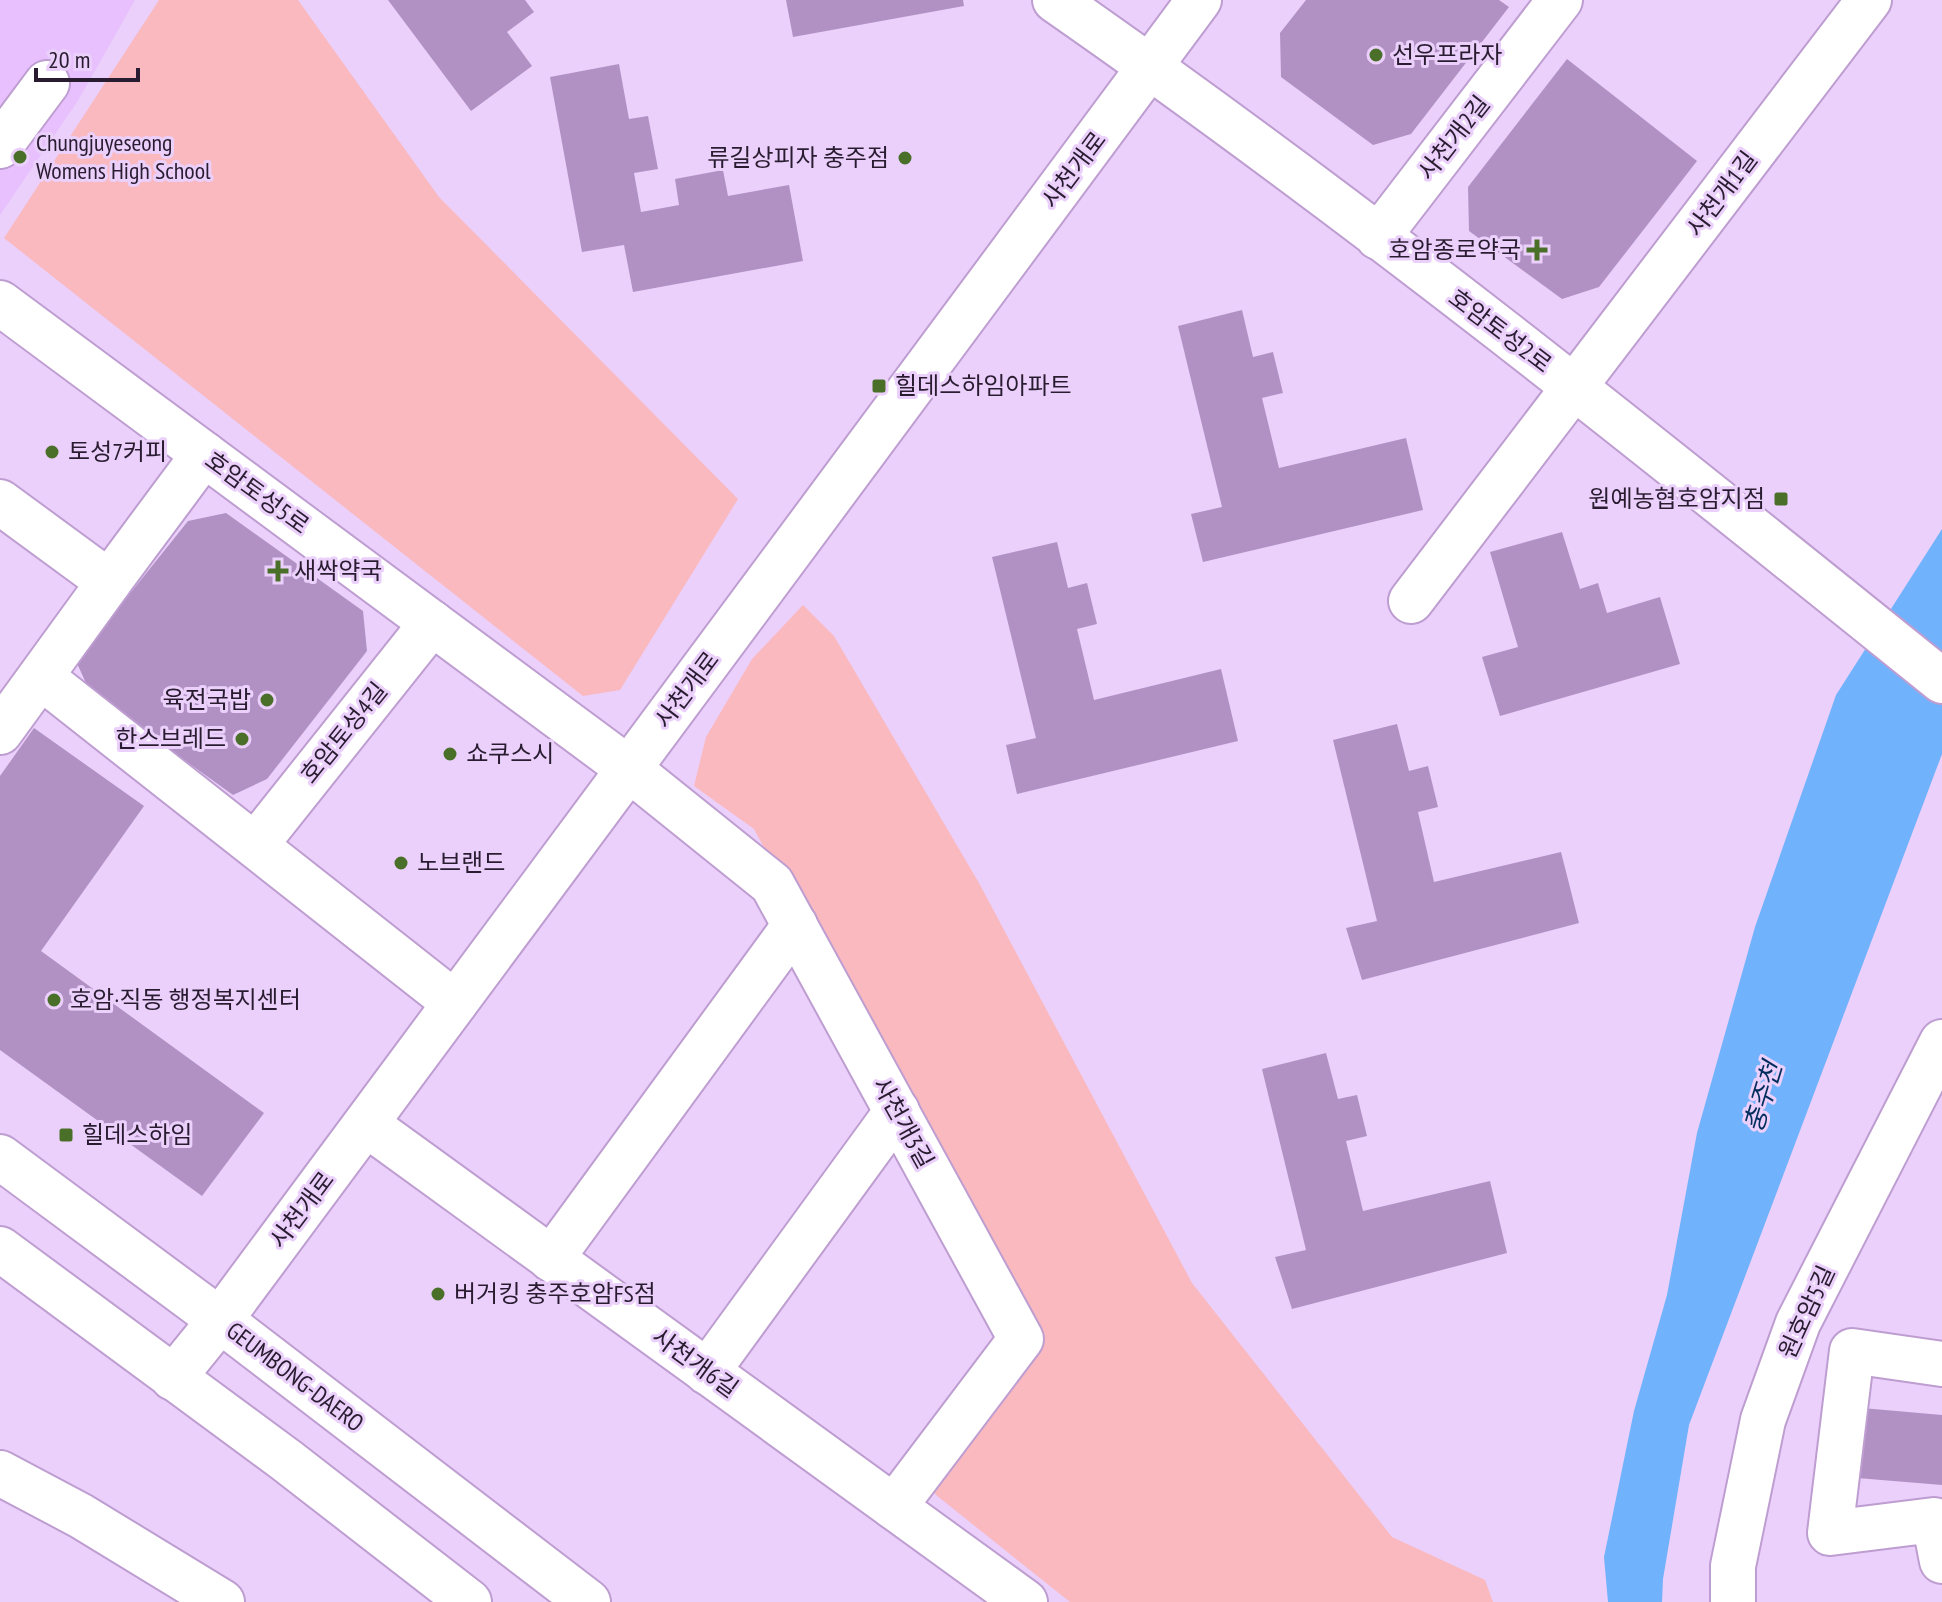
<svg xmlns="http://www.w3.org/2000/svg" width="1942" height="1602" font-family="'PT Sans Narrow','Noto Sans KR',sans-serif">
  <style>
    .built { fill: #e7c0fd }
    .green { fill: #f9b9bf }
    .water { fill: #71b2fc }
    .building { fill: #b191c4 }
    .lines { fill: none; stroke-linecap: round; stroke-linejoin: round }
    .minor-casing { stroke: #be9dd1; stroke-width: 48 }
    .minor { stroke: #fff; stroke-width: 44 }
    .poi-dot { fill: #496f29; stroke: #ebd0fb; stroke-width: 3 }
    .labels { text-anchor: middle; stroke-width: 6; stroke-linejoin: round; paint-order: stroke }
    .poi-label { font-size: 24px; fill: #291c30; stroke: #ebd0fb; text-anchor: start }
    .street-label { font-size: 24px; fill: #291c30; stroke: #ebd0fb }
    .water-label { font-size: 26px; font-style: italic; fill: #002d5b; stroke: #ebd0fb }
  </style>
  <rect width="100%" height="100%" fill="#ebd0fb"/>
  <path class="built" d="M0,0h135l-56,99 -79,116z"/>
  <g class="green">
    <path d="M159,0h139l141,197 299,302 -118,191 -37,6 -579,-458z"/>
    <path d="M803,605l31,31 145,247 213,400 200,254 93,43 8,22h-423l-134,-107 -4,-6 100,-149 -278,-511 -60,-43 12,-49 46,-78z"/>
  </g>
  <path class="water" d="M1942,529v225l-253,671 -26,154 -1,23h-54l-4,-45 30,-146 33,-116 30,-162 58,-206 81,-232z"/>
  <g class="building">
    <path d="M388,0h137l9,12 -27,20 25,34 -61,45z"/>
    <path d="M786,0h177l1,6 -171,31z"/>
    <path d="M1306,0h193l10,7 -98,127 -38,11 -92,-68 -1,-44z"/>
    <path d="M1567,59l130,102 -98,126 -37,12 -93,-68 -1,-44z"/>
    <path d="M619,64l10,55 19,-3 10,53 -24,4 7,39 38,-7 -4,-26 48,-9 5,26 61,-11 14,76 -170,31 -9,-47 -42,7 -32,-175z"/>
    <path d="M1242,310l11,47 20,-5 10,41 -21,5 17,70 127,-30 17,72 -220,52 -12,-48 31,-7 -44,-181z"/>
    <path d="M226,513l137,98 4,40 -100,128 -34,16 -143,-103 -14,-31 112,-140z"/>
    <path d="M1562,532l18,57 18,-6 9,30 53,-16 20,67 -180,52 -18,-59 36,-10 -28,-95z"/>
    <path d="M1057,542l11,46 19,-5 10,41 -20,5 17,71 127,-31 17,72 -221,53 -11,-49 30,-7 -44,-181z"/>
    <path d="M1397,724l12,47 19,-5 10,41 -20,5 16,70 127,-30 18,71 -217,57 -16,-52 31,-7 -44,-181z"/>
    <path d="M34,728l110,78 -103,145 223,162 -62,83 -202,-146v-274z"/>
    <path d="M1326,1053l12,46 19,-4 10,41 -21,5 17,70 127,-30 17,72 -215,56 -17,-52 31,-7 -44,-181z"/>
    <path d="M1862,1408l80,7v70l-85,-7z"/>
  </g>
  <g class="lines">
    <defs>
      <g id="minor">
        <path d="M1055,0c306,213 597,447 887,681"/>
        <path d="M0,146l47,-63"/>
        <path d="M1378,237l182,-237"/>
        <path d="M0,303l629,466 143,115 249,455 -127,168"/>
        <path d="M0,502l109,80 -109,150"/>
        <path d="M109,582l95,-128"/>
        <path d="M1411,601l458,-601"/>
        <path d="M41,677l414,326"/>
        <path d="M256,844l176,-221"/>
        <path d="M366,1124l659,478"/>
        <path d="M0,1157l220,163 368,282"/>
        <path d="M0,1249l286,211 183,142"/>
        <path d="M551,1259l244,-334"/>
        <path d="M1942,1364l-90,-13 -22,182 104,-13 8,41"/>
        <path d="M707,1372l190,-261"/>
        <path d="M173,1378l47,-58 979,-1320"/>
        <path d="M0,1473l81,43 141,86"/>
        <path d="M1733,1602v-36l30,-146 35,-97 144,-281"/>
      </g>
    </defs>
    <use href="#minor" class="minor-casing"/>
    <use href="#minor" class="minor"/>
  </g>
  <g class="poi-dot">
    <circle cx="1376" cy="55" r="8"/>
    <circle cx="20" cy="157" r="8"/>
    <circle cx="905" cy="158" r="8"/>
    <path d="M1533 238h8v8h8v8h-8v8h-8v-8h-8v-8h8z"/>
    <rect x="871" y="378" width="16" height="16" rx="4"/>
    <circle cx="52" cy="452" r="8"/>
    <rect x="1773" y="491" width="16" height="16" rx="4"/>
    <path d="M274 559h8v8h8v8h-8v8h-8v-8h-8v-8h8z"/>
    <circle cx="267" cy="700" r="8"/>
    <circle cx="242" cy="739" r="8"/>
    <circle cx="450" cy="754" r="8"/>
    <circle cx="401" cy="863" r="8"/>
    <circle cx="54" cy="1000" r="8"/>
    <rect x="58" y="1127" width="16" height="16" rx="4"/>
    <circle cx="438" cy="1294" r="8"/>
  </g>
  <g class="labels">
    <g class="poi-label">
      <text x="1392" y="63">선우프라자</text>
      <text x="36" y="151">Chungjuyeseong<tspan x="36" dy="28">Womens High School</tspan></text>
      <text x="889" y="166" text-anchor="end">류길상피자 충주점</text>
      <text x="1521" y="258" text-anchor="end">호암종로약국</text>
      <text x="895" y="394">힐데스하임아파트</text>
      <text x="68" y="460">토성7커피</text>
      <text x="1765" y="507" text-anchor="end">원예농협호암지점</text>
      <text x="294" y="579">새싹약국</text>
      <text x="251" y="708" text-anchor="end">육전국밥</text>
      <text x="226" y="747" text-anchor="end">한스브레드</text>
      <text x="466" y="762">쇼쿠스시</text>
      <text x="417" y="871">노브랜드</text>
      <text x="70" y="1008">호암·직동 행정복지센터</text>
      <text x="82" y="1143">힐데스하임</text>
      <text x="454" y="1302">버거킹 충주호암FS점</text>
    </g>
    <g class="street-label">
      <text transform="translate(1454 138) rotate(-52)" y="8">사천개2길</text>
      <text transform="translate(1074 170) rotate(-53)" y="8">사천개로</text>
      <text transform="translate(1722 194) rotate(-53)" y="8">사천개1길</text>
      <text transform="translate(1500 331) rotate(37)" y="8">호암토성2로</text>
      <text transform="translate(257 493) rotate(36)" y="8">호암토성5로</text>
      <text transform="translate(687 690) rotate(-53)" y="8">사천개로</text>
      <text transform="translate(344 733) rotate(-51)" y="8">호암토성4길</text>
      <text transform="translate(903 1123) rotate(61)" y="8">사천개3길</text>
      <text transform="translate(302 1210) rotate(-53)" y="8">사천개로</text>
      <text transform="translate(1807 1312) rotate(-65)" y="8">원호암5길</text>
      <text transform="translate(695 1363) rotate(36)" y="8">사천개6길</text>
      <text transform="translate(295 1377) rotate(37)" y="8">GEUMBONG-DAERO</text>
    </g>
    <g class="water-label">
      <text transform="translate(1763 1097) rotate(-73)" y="9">충주천</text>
    </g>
  </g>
  <path d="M36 68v12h102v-12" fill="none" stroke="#291c30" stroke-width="4"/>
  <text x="48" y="68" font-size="24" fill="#291c30" stroke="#ebd0fb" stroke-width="6" paint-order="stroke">20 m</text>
</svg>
